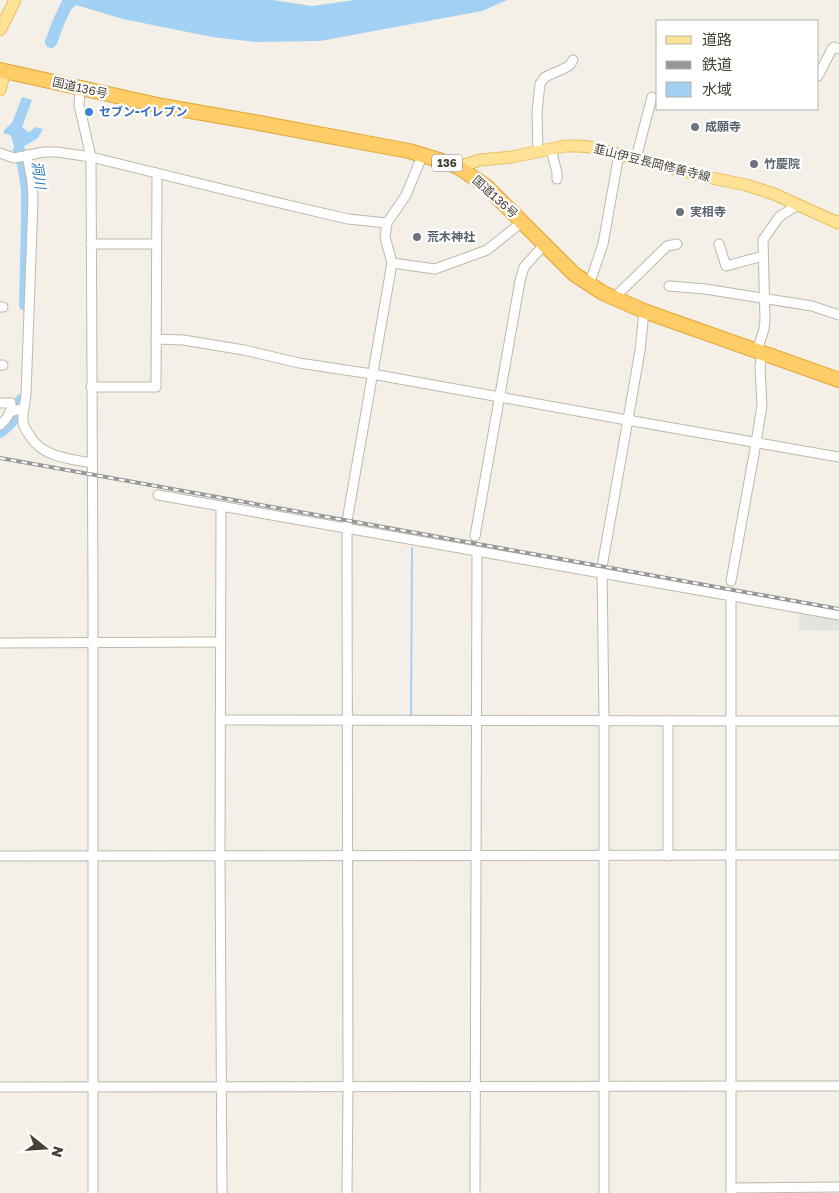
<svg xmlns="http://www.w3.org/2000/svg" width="839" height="1193" font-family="'Golos Text','Noto Sans JP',sans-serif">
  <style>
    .parking { fill: #e5e3df }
    .water { fill: #a2d1f3 }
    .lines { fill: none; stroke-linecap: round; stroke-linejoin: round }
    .stream { stroke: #a2d1f3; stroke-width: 2 }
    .river { stroke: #a2d1f3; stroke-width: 12 }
    .minor-casing { stroke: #c0b8aa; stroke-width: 11 }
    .major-casing { stroke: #e8c062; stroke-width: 13 }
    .highway-casing { stroke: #e3a333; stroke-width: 16 }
    .minor { stroke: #fff; stroke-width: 9 }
    .major { stroke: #ffe296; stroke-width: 11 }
    .highway { stroke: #ffcd68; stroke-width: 14 }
    .rail-casing { stroke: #979797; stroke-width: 4 }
    .rail { stroke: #fff; stroke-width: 2; stroke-dasharray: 5.5; stroke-linecap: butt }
    .shop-dot { fill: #3f7fe0; stroke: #fff; stroke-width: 2 }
    .worship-dot { fill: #6b7280; stroke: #fff; stroke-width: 2 }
    .labels { text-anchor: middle; stroke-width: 4.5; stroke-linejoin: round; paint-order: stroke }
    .shield { fill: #fff; stroke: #7f7a72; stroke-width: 1 }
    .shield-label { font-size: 11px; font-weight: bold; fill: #484136 }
    .street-label { font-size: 12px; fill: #484136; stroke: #fff }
    .shop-label { font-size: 12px; font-weight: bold; fill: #366cbe; stroke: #fff; text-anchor: start }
    .worship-label { font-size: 12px; font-weight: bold; fill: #5b616d; stroke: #fff; text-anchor: start }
    .water-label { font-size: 14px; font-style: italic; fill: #2b7bb8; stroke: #fff }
  </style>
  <rect width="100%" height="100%" fill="#f4f0e7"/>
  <path class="parking" d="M800,612l25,3 14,4v12l-40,-1z"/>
  <g class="water">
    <path d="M62,0h211l39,6 43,-6h152l-25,11 -162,30 -63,1 -45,-5 -89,-18 -47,-14 -10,9 -5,-2z"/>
    <path d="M22,97l10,3 -10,27 6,5 3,-1 4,-4 8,2 -5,9 -15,9 -1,5 4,14 -5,1 -10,-31 -3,-2h-4v-4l8,-7z"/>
  </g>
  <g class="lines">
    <path class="stream" d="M411,718l1,-170"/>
    <g class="river">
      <path d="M51,42l8,-21 10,-21"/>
      <path d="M19,150l5,19 3,20v33l-2,83"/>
      <path d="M0,432c12,-9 19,-18 21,-32"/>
    </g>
    <defs>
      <g id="minor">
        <path d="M818,76l14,-27 2,-2 5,2"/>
        <path d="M80,88l-1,17 12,52 2,439v597"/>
        <path d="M551,149l6,24v6"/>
        <path d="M538,152l-1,-40 3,-28 5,-7 20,-9 5,-3 3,-5"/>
        <path d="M0,153l14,5 30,-6h13l34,5 180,44 77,18 39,4"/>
        <path d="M27,155l5,27 1,18 -7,195c-1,9 -4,18 -3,27 1,5 4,10 7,14 12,21 40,23 62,27"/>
        <path d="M636,158l16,-61"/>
        <path d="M91,244h65"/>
        <path d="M719,244l7,22 37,-10"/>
        <path d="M392,263l43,6 52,-19 35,-28"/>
        <path d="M589,285l14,-41 16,-90"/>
        <path d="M669,286l36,3 107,17 27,9"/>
        <path d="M614,298l53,-52 10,-2"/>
        <path d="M0,307h3"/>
        <path d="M156,339l27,1 61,10 55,13 73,11 255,46 212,37"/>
        <path d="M757,351l7,-22 1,-9 -2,-80 16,-23 18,-12"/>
        <path d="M0,365h3"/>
        <path d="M91,387h65l1,-214"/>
        <path d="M0,403h11v9"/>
        <path d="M0,425l6,-6 4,-7 14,-4"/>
        <path d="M158,495l681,120"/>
        <path d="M221,506l-1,349 2,338"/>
        <path d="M475,536l45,-255 4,-14 20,-22"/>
        <path d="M731,581l25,-138 6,-38 -2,-38 2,-14"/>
        <path d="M0,643l220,-1"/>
        <path d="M220,720l619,1"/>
        <path d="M668,721v135"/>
        <path d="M0,856l839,-1"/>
        <path d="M0,1087l839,-1"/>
        <path d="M731,1188l108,-1"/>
        <path d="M347,1193l1,-107 -1,-565 45,-258 -7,-26 2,-14 19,-28 17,-41"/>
        <path d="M475,1193l2,-641"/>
        <path d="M604,1193v-473l-2,-153 38,-216 4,-40"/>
        <path d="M731,1193v-596"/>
      </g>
      <g id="major">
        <path d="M0,30l15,-30"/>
        <path d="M0,90l5,-19"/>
        <path d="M458,167l22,-7 32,-3 53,-11h13l12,1 117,30 39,8 28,9 64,29 1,-2"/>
      </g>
      <path id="highway" d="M0,70l162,36 97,17 150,28 33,10 16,6 28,19 88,88 29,19 41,18 195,69"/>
    </defs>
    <use href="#minor" class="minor-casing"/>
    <use href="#major" class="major-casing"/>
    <use href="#highway" class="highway-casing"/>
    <use href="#minor" class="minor"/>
    <use href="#major" class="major"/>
    <use href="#highway" class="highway"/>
    <defs>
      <path id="rail" d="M0,458l839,151"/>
    </defs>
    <use href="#rail" class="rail-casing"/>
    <use href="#rail" class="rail"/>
  </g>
  <circle class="shop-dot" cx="89" cy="112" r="5"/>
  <g class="worship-dot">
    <circle cx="695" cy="127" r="5"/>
    <circle cx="754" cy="164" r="5"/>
    <circle cx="680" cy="212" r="5"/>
    <circle cx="417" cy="237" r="5"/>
  </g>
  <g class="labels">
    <rect class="shield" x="432" y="154.5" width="30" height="17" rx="4"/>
    <g class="shield-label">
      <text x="447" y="167">136</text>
    </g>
    <g class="street-label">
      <text transform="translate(80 88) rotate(13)" y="4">国道136号</text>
      <text transform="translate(652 163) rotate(14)" y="4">韮山伊豆長岡修善寺線</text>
      <text transform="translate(495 197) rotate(42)" y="4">国道136号</text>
    </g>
    <g class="shop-label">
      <text x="99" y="116">セブン-イレブン</text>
    </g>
    <g class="worship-label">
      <text x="705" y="131">成願寺</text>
      <text x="764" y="168">竹慶院</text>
      <text x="690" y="216">実相寺</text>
      <text x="427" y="241">荒木神社</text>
    </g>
    <g class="water-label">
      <text transform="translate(39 175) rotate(82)" y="5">洞川</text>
    </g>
  </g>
  <rect x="656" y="20" width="162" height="90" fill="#ffffff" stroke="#b6b3af"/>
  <rect x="666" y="36" width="25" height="8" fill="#ffe296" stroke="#b6b3af"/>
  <text x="702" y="45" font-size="15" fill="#484136">道路</text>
  <rect x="666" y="61" width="25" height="8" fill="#979797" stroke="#b6b3af"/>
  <text x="702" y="70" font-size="15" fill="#484136">鉄道</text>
  <rect x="666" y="82" width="25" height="15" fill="#a2d1f3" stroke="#b6b3af"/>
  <text x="702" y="95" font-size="15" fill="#484136">水域</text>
  <g transform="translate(45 1148) rotate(107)" stroke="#ffffff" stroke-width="4" paint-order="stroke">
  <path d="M0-4L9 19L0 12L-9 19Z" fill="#484136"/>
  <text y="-8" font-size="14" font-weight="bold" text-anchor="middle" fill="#484136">N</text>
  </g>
</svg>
